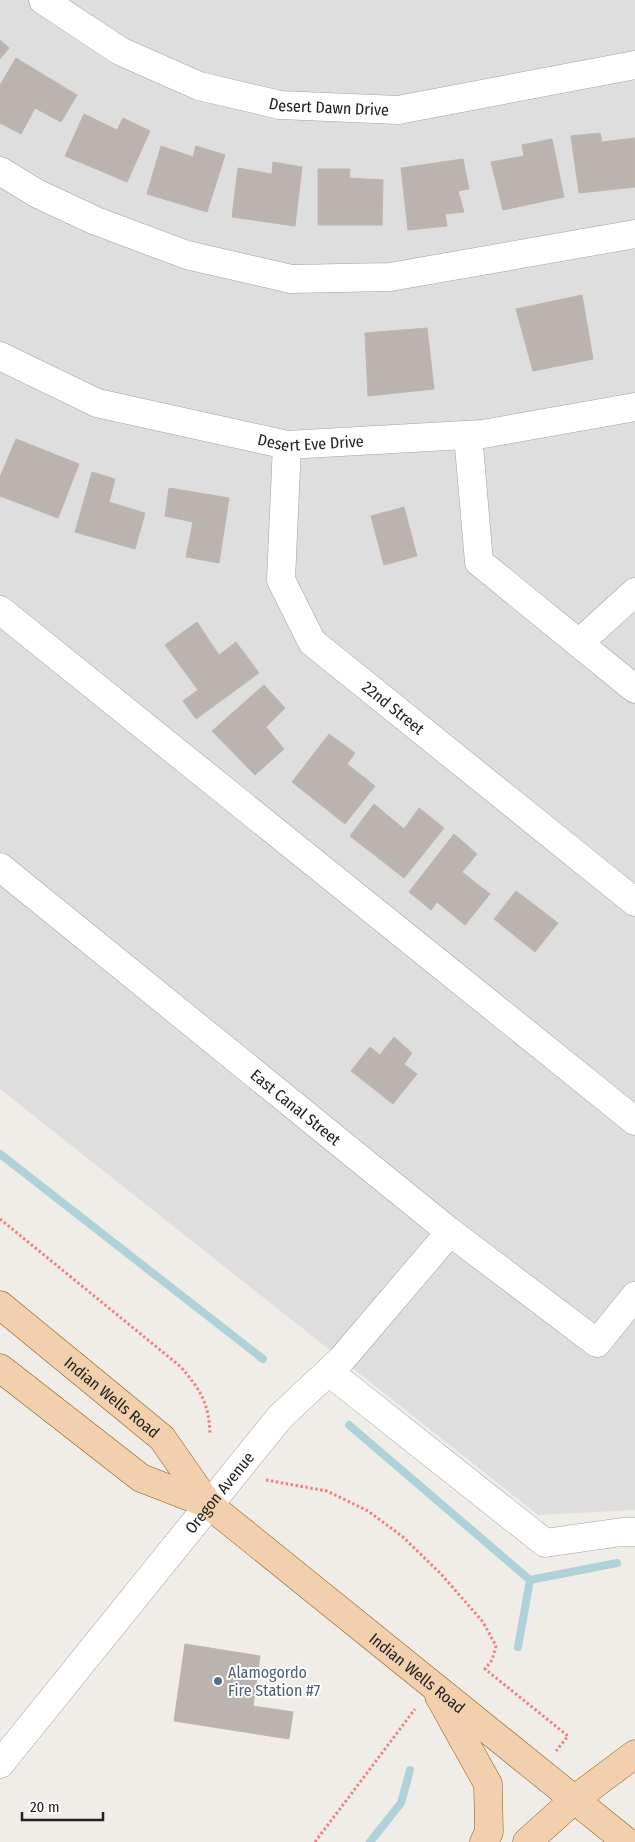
<svg xmlns="http://www.w3.org/2000/svg" width="635" height="1842" font-family="'Fira Sans Condensed',sans-serif">
  <style>
    .residential { fill: #dfdede }
    .lines { fill: none; stroke-linecap: round; stroke-linejoin: round }
    .stream { stroke: #afd2d9; stroke-width: 8 }
    .building { fill: #bab3af; stroke: #c1b4ad }
    .minor-casing { stroke: #a2a2a2; stroke-width: 29 }
    .major-casing { stroke: #8d5c12; stroke-width: 29 }
    .path { stroke: #eb8480; stroke-width: 3; stroke-dasharray: 2.5 2.5; stroke-linecap: butt }
    .minor { stroke: #fff; stroke-width: 28 }
    .major { stroke: #f2cfad; stroke-width: 28 }
    .service-dot { fill: #5c6f8a; stroke: #fff; stroke-width: 2 }
    .labels { text-anchor: middle; stroke-width: 4; stroke-linejoin: round; paint-order: stroke }
    .street-label { font-size: 16px; fill: #212121; stroke: #fff }
    .service-label { font-size: 16px; fill: #4e5e75; stroke: #fff; text-anchor: start }
  </style>
  <rect width="100%" height="100%" fill="#f0ede9"/>
  <path class="residential" d="M0,0h635v1510l-97,5 -538,-426z"/>
  <g class="lines">
    <g class="stream">
      <path d="M0,1154l263,205"/>
      <path d="M349,1425l181,155 -12,67"/>
      <path d="M530,1580l87,-17"/>
      <path d="M370,1842l31,-39 9,-33"/>
    </g>
  </g>
  <g class="building">
    <path d="M0,40l9,8 -9,11z"/>
    <path d="M16,58l61,37 -16,27 -26,-14 -14,26 -21,-11v-38z"/>
    <path d="M84,114l33,16 6,-12 27,13 -23,51 -62,-26z"/>
    <path d="M600,133l2,9 33,-4v49l-56,6 -8,-57z"/>
    <path d="M552,139l12,58 -61,13 -12,-48 33,-6 -2,-11z"/>
    <path d="M161,146l32,11 3,-11 29,9 -18,57 -60,-18z"/>
    <path d="M463,159l6,30 -11,2 6,21 -19,2 2,12 -39,4 -7,-62z"/>
    <path d="M273,162l29,5 -7,59 -63,-9 6,-49 34,6z"/>
    <path d="M318,169h32l-1,9 34,2 -1,45h-64z"/>
    <path d="M582,295l11,64 -60,12 -17,-62z"/>
    <path d="M427,328l7,61 -66,7 -3,-63z"/>
    <path d="M16,439l63,25 -21,54 -58,-22v-19z"/>
    <path d="M92,472l23,7 -6,23 36,11 -10,36 -60,-17z"/>
    <path d="M169,488l60,10 -10,65 -33,-6 7,-35 -28,-6z"/>
    <path d="M404,507l13,49 -33,9 -13,-49z"/>
    <path d="M197,622l22,33 17,-13 23,31 -63,46 -13,-18 15,-11 -33,-45z"/>
    <path d="M264,685l21,23 -19,19 18,22 -29,26 -43,-44z"/>
    <path d="M329,734l26,19 -8,11 28,22 -30,38 -53,-42z"/>
    <path d="M374,804l30,25 15,-21 25,20 -40,50 -54,-42z"/>
    <path d="M454,834l23,20 -15,18 28,22 -25,31 -28,-23 -6,8 -22,-18z"/>
    <path d="M516,891l42,32 -23,29 -41,-33z"/>
    <path d="M394,1037l18,16 -8,11 13,10 -24,30 -42,-33 19,-24 10,8z"/>
    <path d="M185,1644l75,12 -7,50 40,6 -4,27 -115,-18z"/>
  </g>
  <g class="lines">
    <defs>
      <g id="minor">
        <path id="s1" d="M43,0l77,51 79,35 81,19 118,5 237,-45"/>
        <path d="M0,171l38,23 58,27 91,34 104,24 99,-2 245,-43"/>
        <path id="s2" d="M0,356l97,47 190,42 196,-11 152,-27"/>
        <path d="M468,435l11,127 156,127"/>
        <path id="s3" d="M287,445l-6,135 31,62 323,260"/>
        <path d="M0,610l635,511"/>
        <path d="M579,643l56,-51"/>
        <path id="s4" d="M0,867l450,365 147,111 38,-47"/>
        <path d="M329,1372l216,171 77,-11h13"/>
        <path id="s5" d="M0,1764l280,-347 62,-58 108,-127"/>
      </g>
      <g id="major">
        <path id="s6" d="M0,1305l162,133 46,66 419,338"/>
        <path d="M0,1368l141,110 67,26"/>
        <path d="M439,1696l49,88 1,48 -5,10"/>
        <path d="M527,1842l48,-43 60,-45"/>
      </g>
    </defs>
    <use href="#minor" class="minor-casing"/>
    <use href="#major" class="major-casing"/>
    <g class="path">
      <path d="M0,1219l181,148c20,24 28,36 29,68"/>
      <path d="M266,1480l61,11 41,20 35,26 38,37 42,48 13,24 -4,14 -7,9 83,67 -12,15"/>
      <path d="M315,1842l100,-133"/>
    </g>
    <use href="#minor" class="minor"/>
    <use href="#major" class="major"/>
  </g>
  <circle class="service-dot" cx="218" cy="1681" r="5"/>
  <g class="labels">
    <g class="street-label">
      <text dy="6" stroke="none"><textPath href="#s1" startOffset="311">Desert Dawn Drive</textPath></text>
      <text dy="6" stroke="none"><textPath href="#s2" startOffset="326">Desert Eve Drive</textPath></text>
      <text dy="6" stroke="none"><textPath href="#s3" startOffset="309">22nd Street</textPath></text>
      <text dy="6" stroke="none"><textPath href="#s4" startOffset="381">East Canal Street</textPath></text>
      <text dy="6" stroke="none"><textPath href="#s6" startOffset="145">Indian Wells Road</textPath></text>
      <text dy="6" stroke="none"><textPath href="#s5" startOffset="349">Oregon Avenue</textPath></text>
      <text dy="6" stroke="none"><textPath href="#s6" startOffset="559">Indian Wells Road</textPath></text>
    </g>
    <g class="service-label">
      <text x="228" y="1678">Alamogordo<tspan x="228" dy="18">Fire Station #7</tspan></text>
    </g>
  </g>
  <path d="M22 1812v8h81v-8" fill="none" stroke="#212121" stroke-width="2.5"/>
  <text x="30" y="1812" font-size="15" fill="#212121" stroke="#ffffff" stroke-width="4" paint-order="stroke">20 m</text>
</svg>
